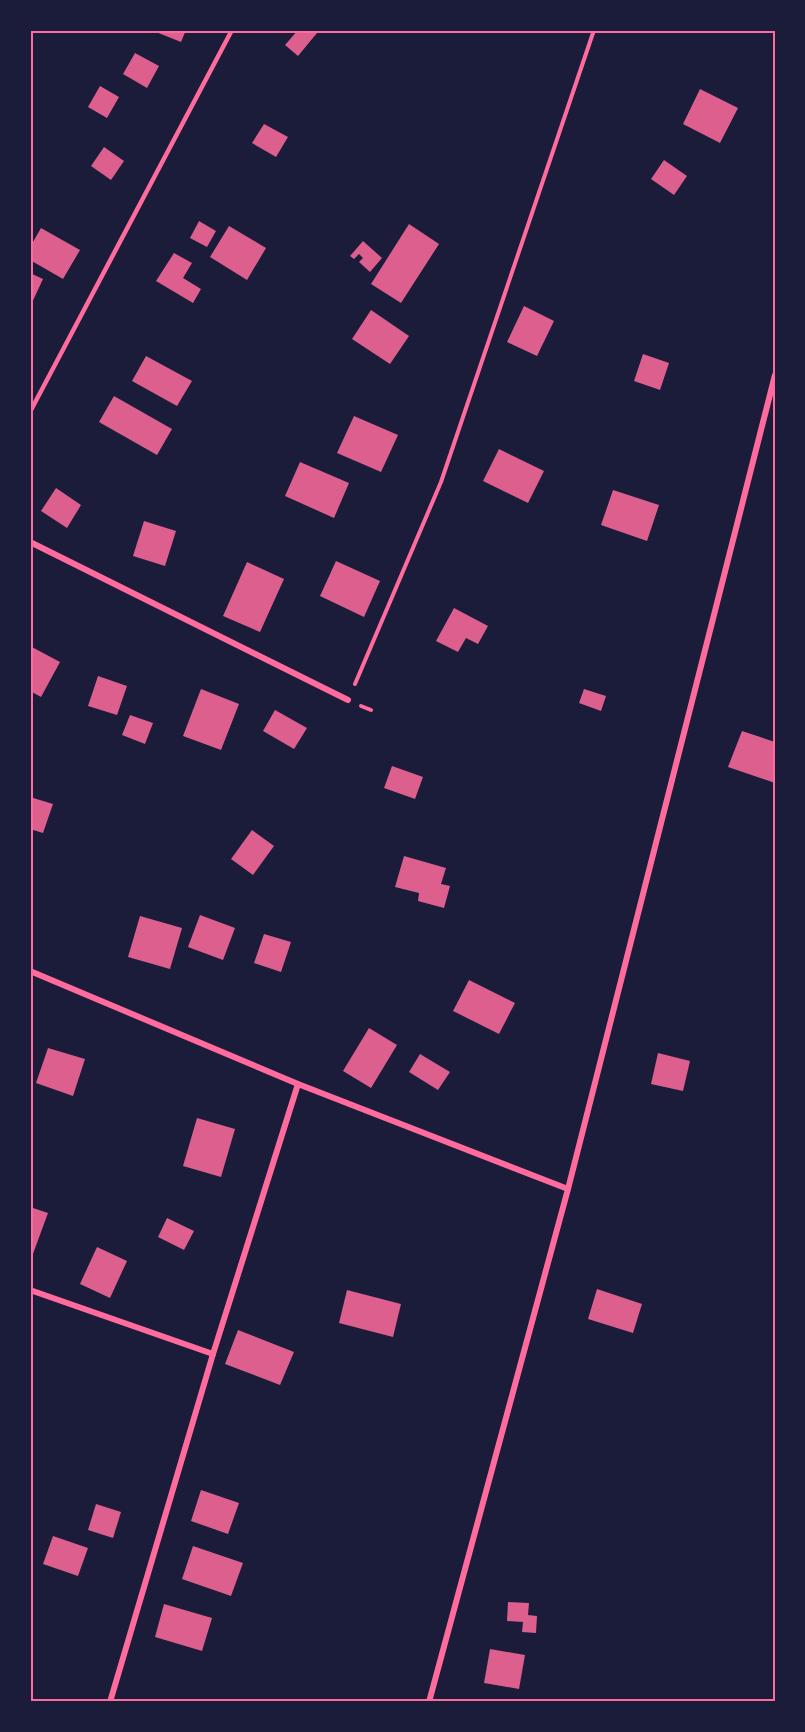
<svg xmlns="http://www.w3.org/2000/svg" width="805" height="1732" font-family="'Work Sans',sans-serif">
  <style>
    .building { fill: #dd5f8e }
    .lines { fill: none; stroke-linecap: round; stroke-linejoin: round }
    .path { stroke: #ff6b9d; stroke-width: 4 }
    .service { stroke: #ff6b9d; stroke-width: 4.5 }
    .minor { stroke: #ff6b9d; stroke-width: 6 }
    .neatline { fill: none; stroke: #ff6b9d; stroke-width: 2 }
  </style>
  <rect width="100%" height="100%" fill="#1b1b3a"/>
  <g class="building">
    <path d="M151,30h35l-5,12z"/>
    <path d="M298,30h15l4,3 -19,23 -13,-11z"/>
    <path d="M135,53l24,13 -12,22 -24,-14z"/>
    <path d="M100,86l19,11 -12,21 -19,-11z"/>
    <path d="M700,89l38,19 -18,35 -37,-19z"/>
    <path d="M264,124l24,13 -12,20 -24,-14z"/>
    <path d="M104,147l20,14 -13,19 -20,-14z"/>
    <path d="M664,160l23,16 -13,19 -23,-16z"/>
    <path d="M199,221l17,10 -9,16 -17,-9z"/>
    <path d="M409,224l30,20 -38,59 -30,-19z"/>
    <path d="M229,226l37,22 -19,32 -37,-23z"/>
    <path d="M41,228l39,22 -17,29 -33,-19v-13z"/>
    <path d="M363,241l19,17 -12,14 -11,-10 4,-4 -4,-4 -5,5 -4,-3z"/>
    <path d="M174,253l18,10 -9,15 18,11 -8,14 -37,-22z"/>
    <path d="M30,273l13,6 -13,28z"/>
    <path d="M524,306l30,15 -17,35 -30,-14z"/>
    <path d="M371,310l38,26 -19,28 -38,-25z"/>
    <path d="M643,354l26,9 -9,27 -26,-9z"/>
    <path d="M146,356l46,25 -15,25 -45,-25z"/>
    <path d="M114,396l58,33 -15,26 -58,-33z"/>
    <path d="M354,416l44,19 -17,37 -44,-19z"/>
    <path d="M499,449l45,22 -16,32 -45,-22z"/>
    <path d="M300,462l49,21 -15,35 -49,-22z"/>
    <path d="M56,488l25,17 -14,23 -26,-17z"/>
    <path d="M613,490l46,15 -12,36 -46,-16z"/>
    <path d="M144,521l32,10 -11,35 -32,-10z"/>
    <path d="M336,561l44,20 -16,36 -44,-21z"/>
    <path d="M247,562l37,17 -24,53 -37,-16z"/>
    <path d="M454,608l34,18 -10,18 -12,-6 -8,14 -22,-11z"/>
    <path d="M30,646l30,16 -19,35 -11,-6z"/>
    <path d="M98,676l29,10 -10,29 -29,-9z"/>
    <path d="M201,689l38,15 -18,46 -38,-14z"/>
    <path d="M584,689l22,7 -5,15 -22,-8z"/>
    <path d="M275,710l32,18 -13,21 -31,-18z"/>
    <path d="M130,715l23,8 -8,21 -23,-9z"/>
    <path d="M742,731l33,11v41l-47,-16z"/>
    <path d="M392,766l31,11 -8,22 -31,-11z"/>
    <path d="M30,797l23,7 -10,29 -13,-4z"/>
    <path d="M252,830l22,16 -21,29 -22,-16z"/>
    <path d="M404,856l42,12 -5,16 9,2 -6,22 -26,-7 1,-8 -24,-6z"/>
    <path d="M200,915l35,13 -12,32 -35,-13z"/>
    <path d="M140,916l42,12 -12,41 -42,-12z"/>
    <path d="M264,934l27,8 -10,30 -27,-9z"/>
    <path d="M469,980l46,23 -16,31 -46,-23z"/>
    <path d="M369,1028l28,17 -26,43 -28,-17z"/>
    <path d="M48,1048l37,11 -12,37 -37,-13z"/>
    <path d="M658,1053l32,8 -7,30 -32,-7z"/>
    <path d="M420,1054l30,18 -12,18 -29,-18z"/>
    <path d="M197,1118l38,11 -14,48 -38,-11z"/>
    <path d="M30,1207l18,6 -18,49z"/>
    <path d="M167,1218l27,13 -10,19 -26,-13z"/>
    <path d="M97,1247l30,14 -17,37 -30,-14z"/>
    <path d="M597,1289l45,15 -9,29 -45,-14z"/>
    <path d="M347,1290l54,14 -8,33 -54,-14z"/>
    <path d="M238,1330l56,22 -14,33 -55,-21z"/>
    <path d="M201,1490l38,13 -11,31 -37,-13z"/>
    <path d="M96,1504l25,8 -8,26 -25,-8z"/>
    <path d="M53,1536l35,12 -10,28 -35,-12z"/>
    <path d="M193,1546l50,17 -12,33 -49,-17z"/>
    <path d="M508,1602l21,1 -1,12 9,1 -1,17 -14,-1 1,-10 -16,-1z"/>
    <path d="M164,1604l48,14 -10,33 -47,-14z"/>
    <path d="M490,1649l35,6 -6,34 -35,-6z"/>
  </g>
  <g class="lines">
    <g class="path">
      <path d="M355,684l86,-202 153,-452"/>
      <path d="M361,706l10,4"/>
    </g>
    <path class="service" d="M30,412l202,-382"/>
    <g class="minor">
      <path d="M30,542l318,158"/>
      <path d="M30,971l268,113 270,105"/>
      <path d="M30,1290l183,64"/>
      <path d="M110,1702l103,-348 85,-270"/>
      <path d="M429,1702l139,-513 207,-814"/>
    </g>
  </g>
  <rect width="805" height="1732" fill="none" stroke="#1b1b3a" stroke-width="63"/>
  <rect x="32" y="32" width="742" height="1668" class="neatline"/>
</svg>
